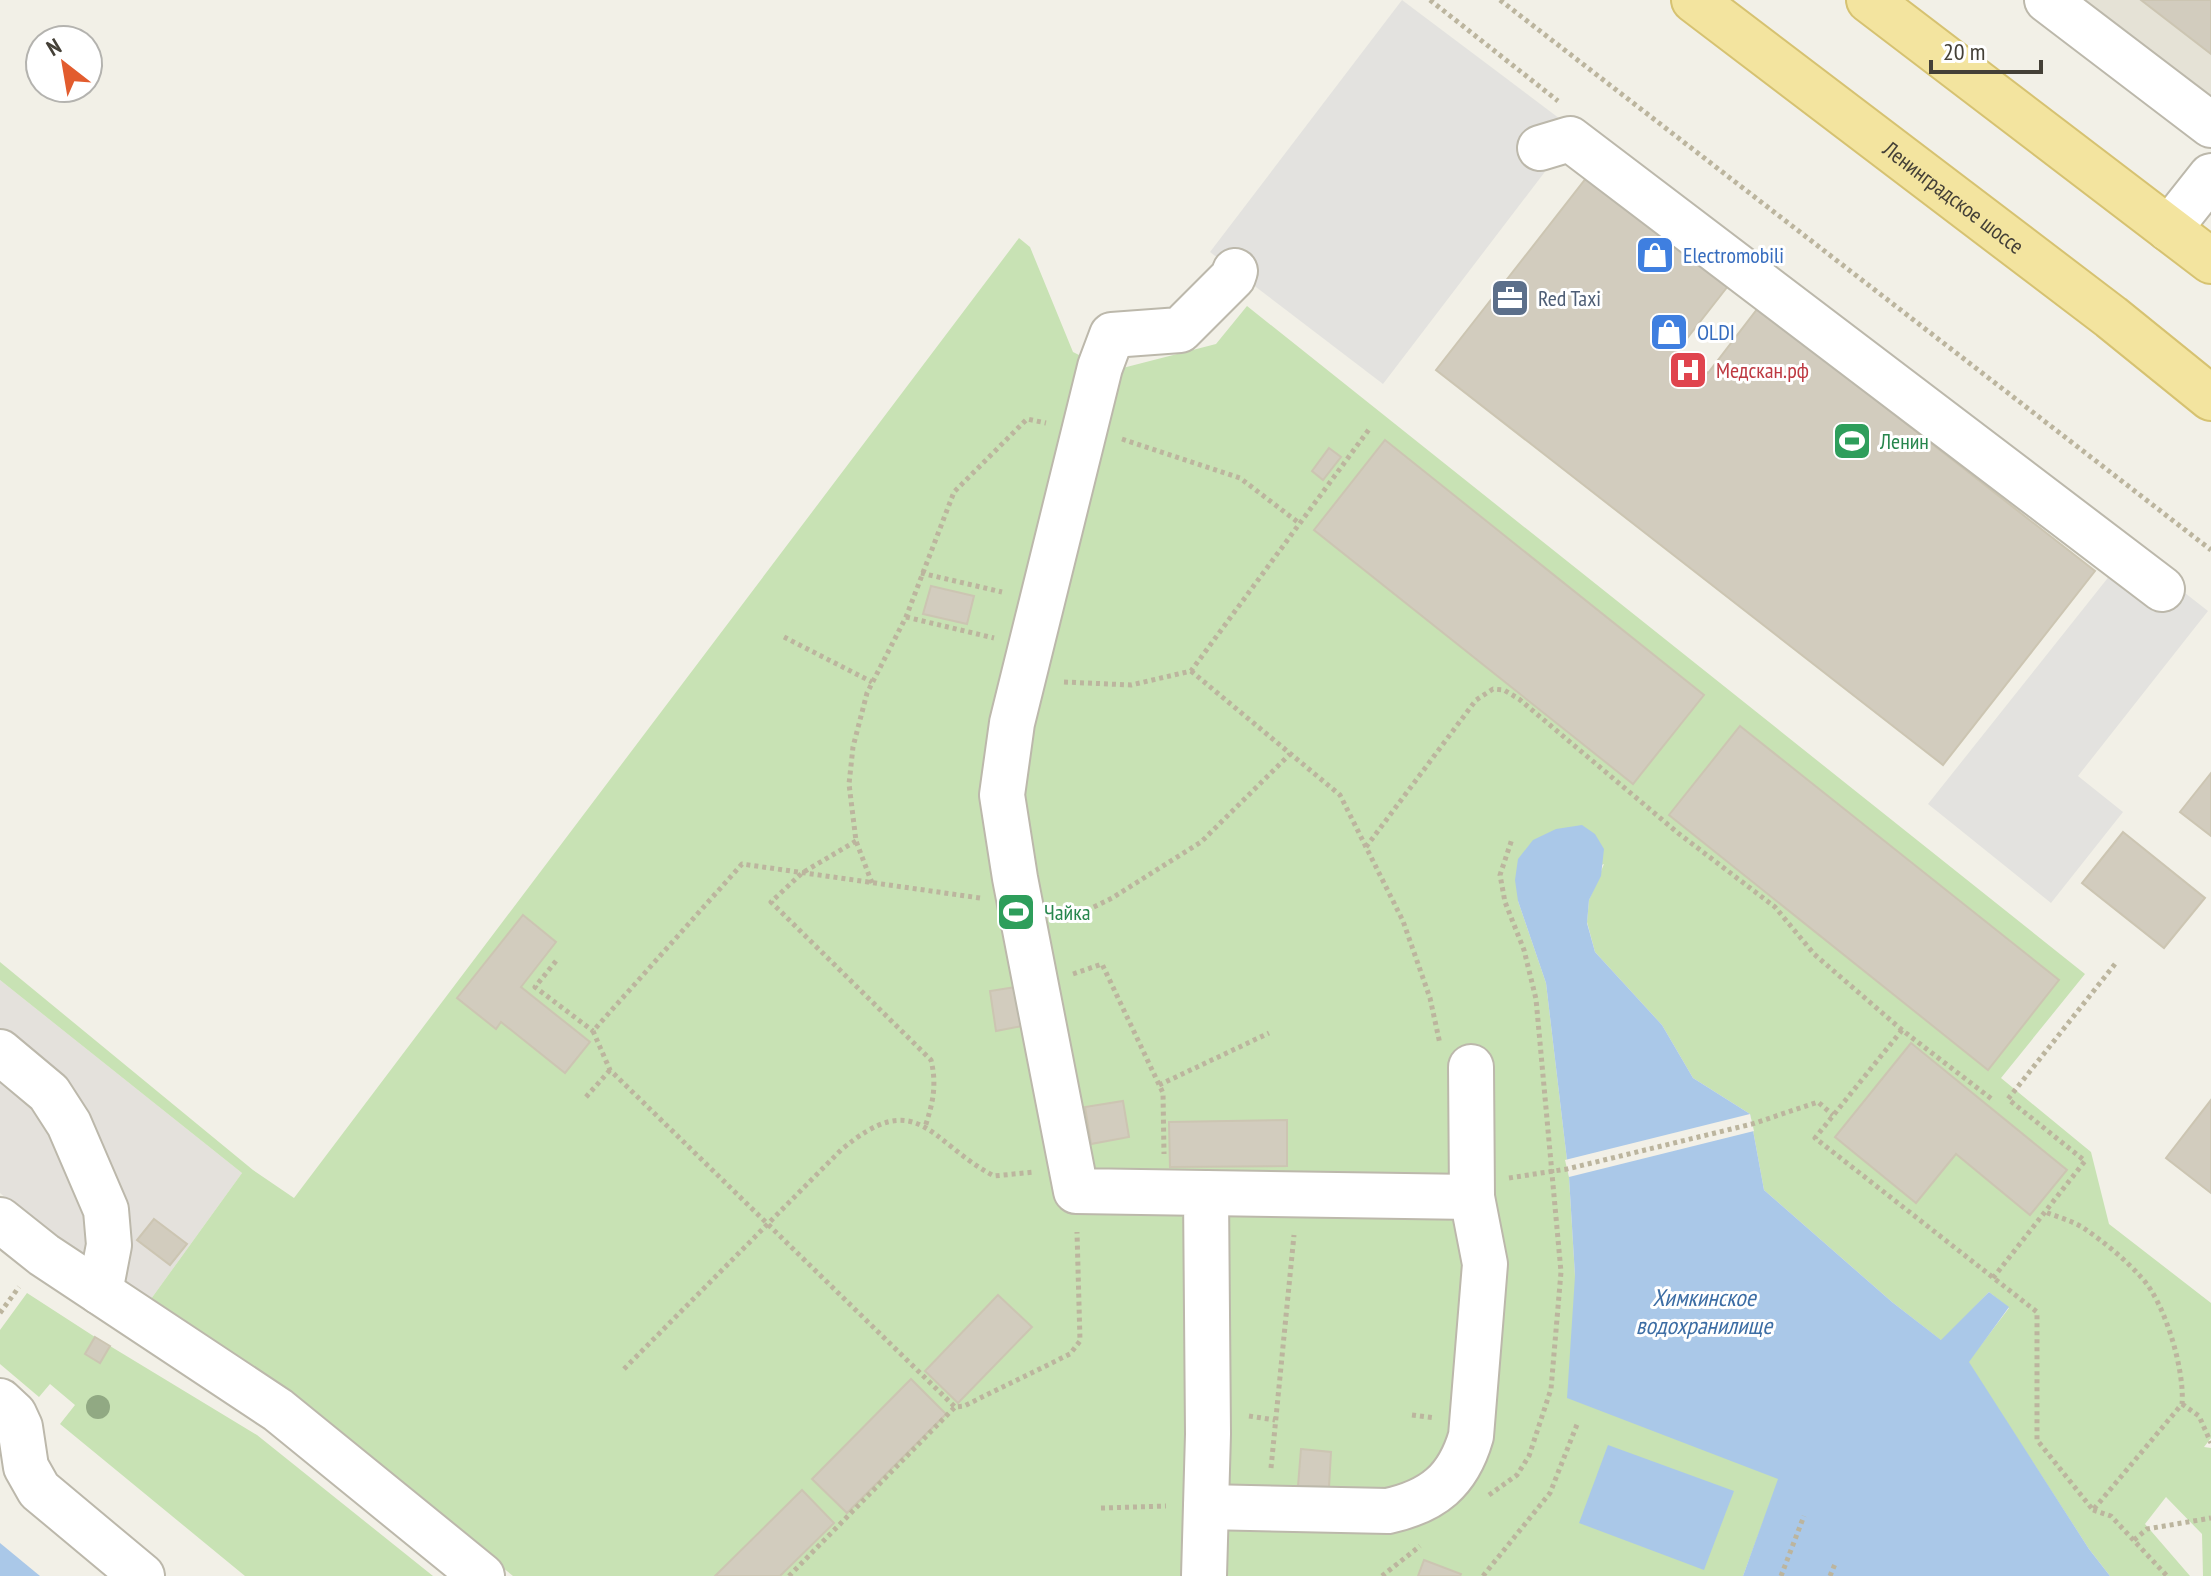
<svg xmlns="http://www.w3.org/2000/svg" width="2211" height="1576" font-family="'PT Sans Narrow',sans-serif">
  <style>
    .residential { fill: #e5e2d6 }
    .industrial { fill: #e4e1dc }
    .green { fill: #c8e2b4 }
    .parking { fill: #e3e2df }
    .water { fill: #aac8e8 }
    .pier { fill: #f2f0e7 }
    .building { fill: #d2ccbe; stroke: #ccc5b2; stroke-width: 2 }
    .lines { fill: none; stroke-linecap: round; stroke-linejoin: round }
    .minor-casing { stroke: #bcb8ab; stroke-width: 48 }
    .major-casing { stroke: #d6c271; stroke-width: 48 }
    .path { stroke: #bcb59e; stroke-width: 5; stroke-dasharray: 4 4; stroke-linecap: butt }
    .minor { stroke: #fff; stroke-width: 44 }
    .major { stroke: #f3e49f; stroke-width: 44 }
    .tree { fill: #91a983 }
    .labels { text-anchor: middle; stroke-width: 6; stroke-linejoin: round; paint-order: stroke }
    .street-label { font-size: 22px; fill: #444037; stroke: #fff }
    .shop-label { font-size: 22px; fill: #366cbe; stroke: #fff; text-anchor: start }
    .service-label { font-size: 22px; fill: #4e5e75; stroke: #fff; text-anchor: start }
    .health-label { font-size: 22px; fill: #be3a42; stroke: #fff; text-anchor: start }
    .leisure-label { font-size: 22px; fill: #27864d; stroke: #fff; text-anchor: start }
    .water-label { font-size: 24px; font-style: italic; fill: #3c6da4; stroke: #fff }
  </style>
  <rect width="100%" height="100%" fill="#f2f0e7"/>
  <path class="residential" d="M2073,0h138v107z"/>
  <path class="industrial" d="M0,980l242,193 -91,126 -76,-46 -75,-60z"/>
  <g class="green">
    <path d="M1019,238l11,9 43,105 38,19 105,-27 31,-38 838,668 -84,104 90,74 18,72 102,79v135l-7,9 7,1v128h-8l-1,-42 -36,-37 -21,27 45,52h-80l-21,-27 -121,-187 41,-54 -20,-16 -47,49 -50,-39 -128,-112 -14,-76 -57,-36 -31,-53 -67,-73 -8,-30 2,-22 15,-36 -86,37 28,82 23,194 6,99 204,203 -36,97h-1230l-251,-204 -111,-73 91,-126 -242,-193v-18l253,208 41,28z"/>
    <path d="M27,1293l68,44 -10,17 15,9 10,-17 147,89 176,141h-188l-185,-152 15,-19 -25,-21 -11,13 -39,-33v-34z"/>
  </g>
  <g class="parking">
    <path d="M1402,0l174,131 -193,253 -173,-132z"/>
    <path d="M2130,550l78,61 -130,165 45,36 -72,91 -123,-99z"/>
  </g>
  <g class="water">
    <path d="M1582,825l13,9 9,15 -3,27 -12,24 -2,23 8,29 67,73 31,53 57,36 14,76 128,112 49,38 48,-48 20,15 -40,55 120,187 21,27h-367l35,-97 -211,-81 8,-122 -6,-99 -23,-194 -28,-82 -3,-21 3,-21 15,-19 23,-11z"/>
    <path d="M1608,1445l126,46 -30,79 -125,-47z"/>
    <path d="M0,1543l40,33h-40z"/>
  </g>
  <path class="pier" d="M1750,1114l4,17 -185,46 -4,-17z"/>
  <g class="building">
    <path d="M2141,0h70v54z"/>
    <path d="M1587,177l141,109 -50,64 30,23 50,-65 337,263 -152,194 -507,-395z"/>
    <path d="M1385,440l319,255 -71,89 -319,-254z"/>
    <path d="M1329,448l12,9 -18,23 -11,-9z"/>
    <path d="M931,586l43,10 -7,28 -44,-10z"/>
    <path d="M1740,726l319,254 -71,90 -319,-255z"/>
    <path d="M2211,773v63l-31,-24z"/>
    <path d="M2123,832l82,66 -41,50 -82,-65z"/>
    <path d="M523,915l33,27 -35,45 69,55 -25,31 -64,-51 -5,7 -39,-31z"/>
    <path d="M1016,987l6,39 -26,5 -6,-40z"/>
    <path d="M1911,1043l156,127 -37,45 -74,-61 -40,49 -81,-66z"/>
    <path d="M2211,1100v93l-45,-35z"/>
    <path d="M1123,1101l6,36 -38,7 -6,-37z"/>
    <path d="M1287,1120v46l-117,1 -1,-45z"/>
    <path d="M154,1219l33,25 -17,21 -33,-25z"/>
    <path d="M998,1295l34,32 -74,76 -33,-32z"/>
    <path d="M95,1337l15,9 -10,17 -15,-9z"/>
    <path d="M911,1379l35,35 -99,99 -35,-34z"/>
    <path d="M1301,1449l30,3 -2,35 -31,-1z"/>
    <path d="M802,1490l32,33 -54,53h-65z"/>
    <path d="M1424,1560l37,14 -1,2h-42z"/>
  </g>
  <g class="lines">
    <defs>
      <g id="minor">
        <path d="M2047,0l164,125"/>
        <path d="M1540,148l30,-9 592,450"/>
        <path d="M2169,229l42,-53"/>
        <path d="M0,1052l49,41 20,31 37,86 3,35 -9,47"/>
        <path d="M1471,1067l1,130"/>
        <path d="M1206,1193l266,4 13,67 -14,172c-13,45 -38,65 -83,75l-182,-4"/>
        <path d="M0,1220l44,35 234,155 204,166"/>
        <path d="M0,1401l14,13 6,13 6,40 13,23 103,86"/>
        <path d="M1204,1576l4,-142 -2,-241 -130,-2 -61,-313 -13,-83 10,-72 88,-356 12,-32 68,-5 53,-53 2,-6"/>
      </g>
      <g id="major">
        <path id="s1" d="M1694,0l417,317 100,81"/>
        <path d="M1869,0l342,261"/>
      </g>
    </defs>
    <use href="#minor" class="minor-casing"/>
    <use href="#major" class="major-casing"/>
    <g class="path">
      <path d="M1430,0l128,101"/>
      <path d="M1500,0l711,550"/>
      <path d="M1122,439l118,39 59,45"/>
      <path d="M921,573l81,19"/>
      <path d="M906,617l88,21"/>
      <path d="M784,637l88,45"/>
      <path d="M1191,671l149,124 63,126 27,77 10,46"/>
      <path d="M1064,682l67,3 60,-14 179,-243"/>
      <path d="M856,841l-54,32 -31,29 160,158c6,25 2,43 -6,67"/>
      <path d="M1366,847l110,-147 17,-11 11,1 15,9 159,134 97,74 39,47 88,76 91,70"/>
      <path d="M872,883l-16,-42 -7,-57 4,-37 14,-54 39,-76 48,-125 73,-73 19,4"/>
      <path d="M980,898l-238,-34 -149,167 17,39 345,337 9,-1 106,-52 10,-13 -3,-109"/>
      <path d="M1065,921l47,-23 89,-56 89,-88"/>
      <path d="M556,961l-21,26 58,44"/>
      <path d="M1073,974l29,-10 61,129 1,61"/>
      <path d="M1902,1030l-87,108 222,174v128l56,70 89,-106c3,-33 -17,-102 -41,-127 -15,-17 -37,-35 -56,-48 -12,-8 -27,-12 -40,-17"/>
      <path d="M1159,1085l110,-52"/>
      <path d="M586,1097l24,-27"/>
      <path d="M1509,1178l58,-9 185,-45 66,-22 15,13"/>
      <path d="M1993,1278l92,-117 -77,-62 107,-135"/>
      <path d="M0,1313l19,-26"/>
      <path d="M624,1369l217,-219c77,-65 88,-8 153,26l40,-4"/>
      <path d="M2182,1404l17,12 12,27"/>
      <path d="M1412,1415l23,3"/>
      <path d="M1249,1416l26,4"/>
      <path d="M1271,1468l23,-233"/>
      <path d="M1489,1495l28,-20 12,-19 22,-67 10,-117 -25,-273 -12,-49 -19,-48 -5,-27 12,-36"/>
      <path d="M1101,1508l65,-2"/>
      <path d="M2093,1510l18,6 56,60"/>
      <path d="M2134,1540l13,-11 64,-11"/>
      <path d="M789,1576l166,-169"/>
      <path d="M1382,1576l38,-30"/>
      <path d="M1483,1576l67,-83 28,-71"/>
      <path d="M1781,1576l23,-60"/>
      <path d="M1830,1576l5,-12"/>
    </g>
    <use href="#minor" class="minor"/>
    <use href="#major" class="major"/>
  </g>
  <circle class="tree" cx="98" cy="1407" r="12"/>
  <defs>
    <symbol id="shop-square" viewBox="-11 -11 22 22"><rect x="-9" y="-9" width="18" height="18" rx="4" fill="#3f7fe0" stroke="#fff"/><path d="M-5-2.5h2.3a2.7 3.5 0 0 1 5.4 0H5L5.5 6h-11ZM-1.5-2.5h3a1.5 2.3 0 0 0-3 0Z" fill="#fff"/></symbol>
    <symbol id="office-square" viewBox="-11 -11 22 22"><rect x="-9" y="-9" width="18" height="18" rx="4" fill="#5c6f8a" stroke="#fff"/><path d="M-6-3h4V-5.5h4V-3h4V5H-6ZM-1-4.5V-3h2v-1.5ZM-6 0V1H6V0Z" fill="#fff"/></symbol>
    <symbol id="hospital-square" viewBox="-11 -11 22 22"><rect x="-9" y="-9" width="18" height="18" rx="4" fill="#e0444e" stroke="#fff"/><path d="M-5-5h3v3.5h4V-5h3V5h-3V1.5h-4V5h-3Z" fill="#fff"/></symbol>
    <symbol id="stadium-square" viewBox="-11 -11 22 22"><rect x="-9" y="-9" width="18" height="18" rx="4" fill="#2e9e5b" stroke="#fff"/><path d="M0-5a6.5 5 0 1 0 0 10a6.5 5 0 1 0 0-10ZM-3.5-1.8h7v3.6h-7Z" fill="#fff"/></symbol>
  </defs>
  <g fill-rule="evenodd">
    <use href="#shop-square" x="1633" y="233" width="44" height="44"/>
    <use href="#office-square" x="1488" y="276" width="44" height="44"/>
    <use href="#shop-square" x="1647" y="310" width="44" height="44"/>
    <use href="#hospital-square" x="1666" y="348" width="44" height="44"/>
    <use href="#stadium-square" x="1830" y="419" width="44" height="44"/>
    <use href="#stadium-square" x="994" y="890" width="44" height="44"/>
  </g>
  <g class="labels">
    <g class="street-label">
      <text dy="8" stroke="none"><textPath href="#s1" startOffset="326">Ленинградское шоссе</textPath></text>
    </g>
    <g class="shop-label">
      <text x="1683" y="263">Electromobili</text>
      <text x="1697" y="340">OLDI</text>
    </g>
    <g class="service-label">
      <text x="1538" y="306">Red Taxi</text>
    </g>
    <g class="health-label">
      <text x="1716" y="378">Медскан.рф</text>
    </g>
    <g class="leisure-label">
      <text x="1880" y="449">Ленин</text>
      <text x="1044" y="920">Чайка</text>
    </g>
    <g class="water-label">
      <text x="1704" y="1306">Химкинское<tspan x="1704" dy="28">водохранилище</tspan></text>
    </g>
  </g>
  <g transform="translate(64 64) rotate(329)"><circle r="38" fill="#ffffff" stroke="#b4b3af" stroke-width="2"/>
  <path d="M0-6L14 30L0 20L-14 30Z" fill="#e25c2e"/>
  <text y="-12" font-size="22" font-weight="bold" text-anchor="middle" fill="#444037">N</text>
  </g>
  <path d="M1931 60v12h110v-12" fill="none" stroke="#444037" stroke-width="4"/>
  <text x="1943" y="60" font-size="24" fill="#444037" stroke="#ffffff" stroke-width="6" paint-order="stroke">20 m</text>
</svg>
